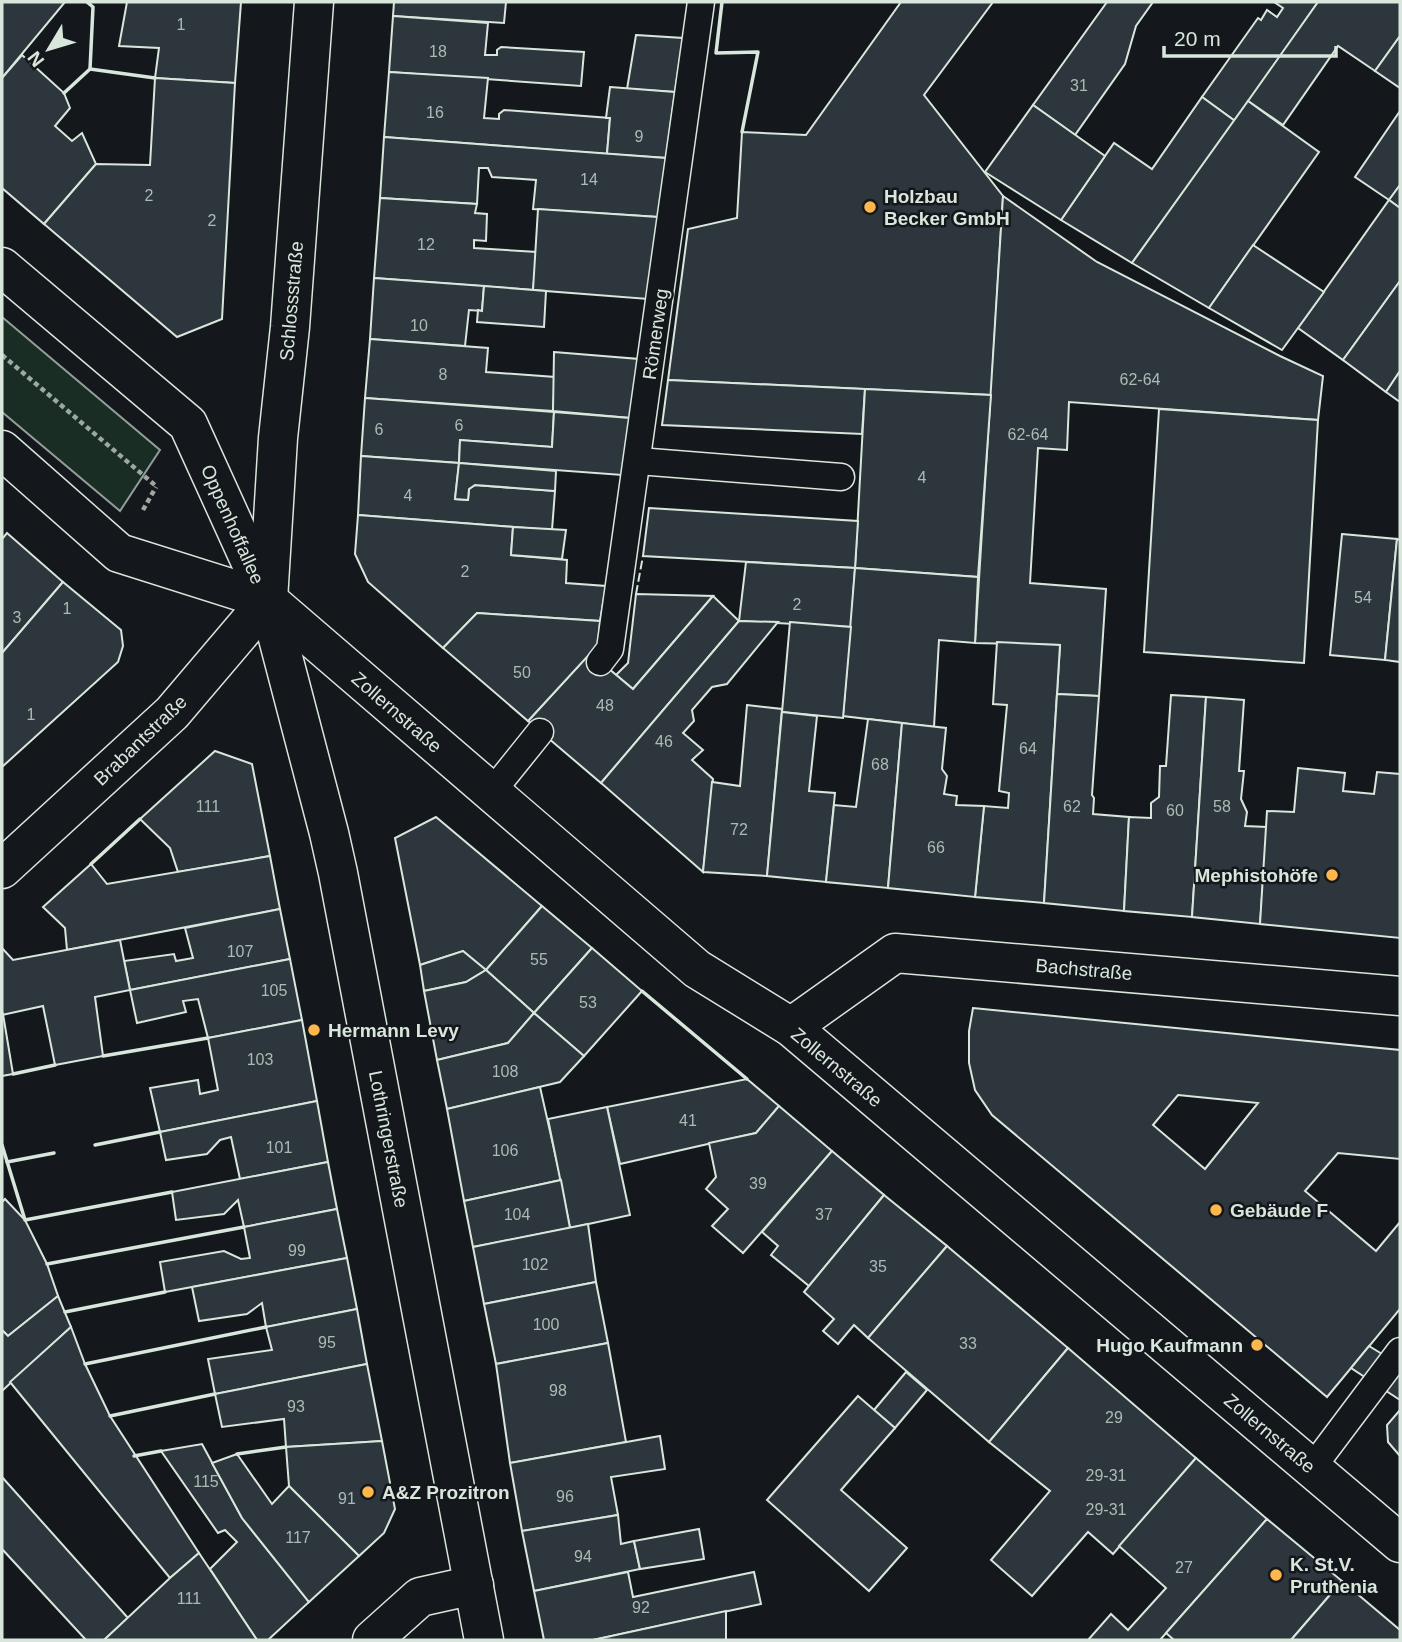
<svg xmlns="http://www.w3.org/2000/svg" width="1402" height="1642" font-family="Helvetica,sans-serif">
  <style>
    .green { fill: #1a2d24; stroke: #939e99; stroke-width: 2 }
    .building { fill: #2c363c; stroke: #d8e6dc; stroke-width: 2; fill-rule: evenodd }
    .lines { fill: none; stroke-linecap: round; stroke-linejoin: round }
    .lane-casing { stroke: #d8e6dc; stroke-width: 29 }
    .street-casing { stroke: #d8e6dc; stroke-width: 41 }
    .secondary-casing { stroke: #d8e6dc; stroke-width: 41 }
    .path { stroke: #9da8a2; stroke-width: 4.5; stroke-dasharray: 5 3.5; stroke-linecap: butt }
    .lane { stroke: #14181c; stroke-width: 26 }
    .street { stroke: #14181c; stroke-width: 38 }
    .secondary { stroke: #14181c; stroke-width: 38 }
    .fence { stroke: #d8e6dc; stroke-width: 2; stroke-dasharray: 9 3.5; stroke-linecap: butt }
    .wall { stroke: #d8e6dc; stroke-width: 3.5 }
    .poi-dot { fill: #ffb74d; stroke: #14181c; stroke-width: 2.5 }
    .labels { text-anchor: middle; stroke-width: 5; stroke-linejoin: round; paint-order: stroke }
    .number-label { font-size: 16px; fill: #adbab4 }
    .poi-label { font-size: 19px; font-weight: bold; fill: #d8e6dc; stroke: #14181c; text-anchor: start }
    .street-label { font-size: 19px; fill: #d8e6dc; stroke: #14181c }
  </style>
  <rect width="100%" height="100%" fill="#14181c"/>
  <path class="green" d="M2,317l158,133 -40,61 -118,-99z"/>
  <g class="building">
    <path d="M2,2h63l-63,76z"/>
    <path d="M127,2h114l-6,81 -80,-5 4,-30 -40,-2z"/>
    <path d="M394,2h112l-2,21 -111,-7z"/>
    <path d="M901,2h92l-69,93 79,101 -12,199 -323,-15 20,-151 49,-11 5,-86 64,3z"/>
    <path d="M1107,2h46l-17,24 -11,38 -50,71 -42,-30z"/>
    <path d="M1274,2h44l-83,119 -33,-24 56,-79 3,2 6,-10 10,7 6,-9z"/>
    <path d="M1318,2h82v34l-25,35 -37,-25 -55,79 -35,-24z"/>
    <path d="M393,16l95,7 -3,32h12v-5l4,-3 83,5 -3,34 -192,-14z"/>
    <path d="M636,35l47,3 -8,54 -48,-3z"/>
    <path d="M1400,36v52l-25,-17z"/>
    <path d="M22,55l42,38 6,15 -15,18 17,15 10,-8 14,31 -52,60 -42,-36v-110z"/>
    <path d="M389,72l99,6 -4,40 15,1v-5l5,-4 106,8 -3,36 -223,-17z"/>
    <path d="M155,78l80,5 -13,236 -45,18 -133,-113 52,-60 54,1z"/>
    <path d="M610,87l65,5 -9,66 -59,-4 3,-36h-4z"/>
    <path d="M1202,97l33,24 -103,142 -71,-43 53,-77 38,26z"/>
    <path d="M1248,101l71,51 -110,156 -77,-45z"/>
    <path d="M1033,105l72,51 -44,64 -76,-48z"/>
    <path d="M1400,111v74l-11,15 -34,-23z"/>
    <path d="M384,137l282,21 -8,59 -125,-8 3,-29 -44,-3 -4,-9h-9l-2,36 -97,-6z"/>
    <path d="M1400,185v23l-11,-8z"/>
    <path d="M1003,196l94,66 183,94 43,20 -5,44 -249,-18 -2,48 -29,-2 -8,135 76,6 -7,107 -42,-2 3,-49 -85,-2z"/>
    <path d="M380,198l97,6 -2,9 12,1 -1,27 -12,-1v8l63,4 -4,38 -159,-12z"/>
    <path d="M1389,200l11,8v73l-57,79 -45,-32z"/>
    <path d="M538,209l120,8 -10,82 -115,-9z"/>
    <path d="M1253,245l71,47 -42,58 -73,-42z"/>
    <path d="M374,278l110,8 -2,25 -13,-1 -4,36 -95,-7z"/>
    <path d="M1400,281v90l-14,21 -43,-32z"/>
    <path d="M484,286l62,5 -2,36 -67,-5 1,-12 4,1z"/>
    <path d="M370,339l118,9 -2,24 69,5 -2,34 -188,-13z"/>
    <path d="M554,352l85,7 -9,59 -77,-7z"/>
    <path d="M1400,371v31l-14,-10z"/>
    <path d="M668,380l197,9 -3,45 -200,-9z"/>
    <path d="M865,389l126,6 -13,182 -123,-9z"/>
    <path d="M365,398l189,14 -2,35 -92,-7 -1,23 -98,-7z"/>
    <path d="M1159,409l159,11 -14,243 -160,-11z"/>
    <path d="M554,412l76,6 -8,57 -163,-12 1,-23 92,7z"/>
    <path d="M361,456l98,7 -4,36 13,1 1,-11 6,-4 80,6 -3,39 -194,-15z"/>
    <path d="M459,463l97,8 -1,20 -80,-6 -6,4 -1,11 -13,-1z"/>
    <path d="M649,508l209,13 -3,47 -212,-12z"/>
    <path d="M358,515l155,12 -2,28 56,5 -1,23 40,3 -6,35 -123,-8 -34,35 -75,-66 -13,-28z"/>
    <path d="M513,527l53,3 -4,29 -51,-4z"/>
    <path d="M7,533l56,49 -61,71v-114z"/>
    <path d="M1342,534l55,5 -12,121 -55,-5z"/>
    <path d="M1397,539l3,1v122l-15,-2z"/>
    <path d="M746,562l109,6 -4,59 -112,-6z"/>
    <path d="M855,568l123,9 -3,66 -36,-3 -5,87 -91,-11z"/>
    <path d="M63,582l58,48 2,16 -5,16 -116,105v-114z"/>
    <path d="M636,594l77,2 -80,93 -17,-14 12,-12z"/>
    <path d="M713,596l26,25 -138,162 -73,-62 62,-68 43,36z"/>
    <path d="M477,613l123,8 -2,24 -70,76 -85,-73z"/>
    <path d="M739,621l39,1 -51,62 -15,3 -20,23 2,11 -11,12 20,17 -11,10 21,19 -10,93 -102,-89z"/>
    <path d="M790,622l61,5 -8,91 -61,-6z"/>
    <path d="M997,642l63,3 -16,258 -69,-6 9,-91 24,2 1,-15 -10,-2 8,-86 -14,-1z"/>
    <path d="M1057,694l42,2 -7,99 2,3 -1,16 36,3 -5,94 -80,-8z"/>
    <path d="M1171,695l35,2 -14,220 -68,-6 5,-94 22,1v-15l8,-6 1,-31h6z"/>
    <path d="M1206,697l38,3 -5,71h5l-3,28 6,13 -2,14 22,1 -7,97 -68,-7z"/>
    <path d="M747,705l35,4 -15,167 -64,-4 9,-90 28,4z"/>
    <path d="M782,712l35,4 -8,75 26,2 -9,89 -59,-6z"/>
    <path d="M868,719l34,4 -14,165 -62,-6 8,-77 22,2z"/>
    <path d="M902,723l44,5 -4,41 5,7 -3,18 13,2 -1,9 28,1 -9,91 -87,-9z"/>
    <path d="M215,751l37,13 18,92 -92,16 -8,-24 -30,-29z"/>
    <path d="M1298,768l47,5 -2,18 31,3 3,-22 23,2v164l-140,-14 7,-113 27,1z"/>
    <path d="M436,817l106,89 -56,64 -23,-19 -43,14 -25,-127z"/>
    <path d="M270,856l10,53 -213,41 -2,-22 -22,-21 48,-43 16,20z"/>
    <path d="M542,906l50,42 -58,65 -48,-43z"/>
    <path d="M280,909l10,50 -160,31 -6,-29 50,-7 2,7 17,-3 -8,-30z"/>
    <path d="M120,940l10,50 -35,7 8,59 -48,9 -12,-59 -41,9v-67l11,12z"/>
    <path d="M592,948l50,43 -58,65 -50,-43z"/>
    <path d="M463,951l23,19 -20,12 -42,9 -4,-26z"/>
    <path d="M290,959l12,61 -94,18 -10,-39 -15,2 3,11 -49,11 -7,-33z"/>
    <path d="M486,970l48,43 -26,30 -71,17 -13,-69 42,-9z"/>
    <path d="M973,1008l427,42v109l-62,-6 -33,38 71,60 24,-29v87l-73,88 -335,-282 -17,-25 -6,-27v-32zM1178,1095l80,8 -53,66 -52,-44z"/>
    <path d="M534,1013l50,43 -24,26 -113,27 -10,-49 71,-17z"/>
    <path d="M3,1014l10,60 -11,2v-61z"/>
    <path d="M302,1020l15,81 -157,31 -10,-44 48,-8 2,14 18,-4 -10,-52z"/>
    <path d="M747,1079l32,27 -23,27 -136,31 -13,-57z"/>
    <path d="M540,1087l21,93 -97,21 -17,-92z"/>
    <path d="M317,1101l11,61 -88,17 -9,-42 -11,3 -13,14 -41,6 -6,-28z"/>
    <path d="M779,1106l53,45 -89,102 -31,-27 16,-17 -22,-20 10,-12 -7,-34 47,-10z"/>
    <path d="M607,1107l23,108 -60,13 -22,-109z"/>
    <path d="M832,1151l52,44 -75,91 -38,-31 7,-9 -16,-14z"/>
    <path d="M328,1162l9,47 -93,18 -6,-27 -14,14 -48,6 -4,-28z"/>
    <path d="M561,1180l9,48 -97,19 -9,-46z"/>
    <path d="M884,1195l63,51 -79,92 -14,-13 -16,19 -15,-13 11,-12 -30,-27z"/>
    <path d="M5,1199l20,21 22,44 11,32 -50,40 -6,-6v-128z"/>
    <path d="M337,1209l10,49 -182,34 -5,-30 64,-11 17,8 9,-1 -6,-31z"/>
    <path d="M588,1224l8,58 -112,22 -11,-57z"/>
    <path d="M947,1246l121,102 -79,94 -121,-104z"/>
    <path d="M347,1258l10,51 -91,18 -4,-24 -15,11 -48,7 -7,-34z"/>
    <path d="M596,1282l12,61 -112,21 -12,-60z"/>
    <path d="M58,1296l13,31 -69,64v-61l6,6z"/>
    <path d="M357,1309l10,55 -152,30 -7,-35 64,-9 -6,-23z"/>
    <path d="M71,1327l14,37 25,52 89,137 -29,25 -160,-196z"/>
    <path d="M608,1343l18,99 -116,21 -14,-99z"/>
    <path d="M1369,1346l31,19v35l-49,-32z"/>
    <path d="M1068,1348l128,110 -83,96 -25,-22 -56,64 -41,-36 59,-69 -61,-49z"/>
    <path d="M367,1364l15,77 -96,6 -2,-28 -62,8 -7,-33z"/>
    <path d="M906,1372l21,18 -32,38 -21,-18z"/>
    <path d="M858,1396l37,32 -54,62 66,58 -38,43 -102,-91z"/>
    <path d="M1400,1410v46l-12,-14 -1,-17z"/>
    <path d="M660,1436l5,33 -54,8 7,38 -96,16 -12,-68z"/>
    <path d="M382,1441l13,68 -11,24 -25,23 -70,-70 -3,-39z"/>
    <path d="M202,1444l40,74 67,84 -41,38h-11l-47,-71 27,-27 -12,-12 -7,3 -57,-82z"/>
    <path d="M237,1454l35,50 17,-18 70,70 -50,46 -67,-84 -30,-55z"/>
    <path d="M1196,1458l71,61 -107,121h-72l23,-26 17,16 38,-42 -47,-42z"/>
    <path d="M2,1477l126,141 -24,22h-18l-84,-91z"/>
    <path d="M618,1515l3,29 13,-3 6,28 -106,22 -12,-60z"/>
    <path d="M1267,1519l75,62 -51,59h-117l-8,-7z"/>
    <path d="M699,1529l5,30 -64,10 -6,-28z"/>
    <path d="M199,1553l58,87h-153l66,-62z"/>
    <path d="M628,1572l5,25 121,-25 7,32 -168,36h-49l-10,-49z"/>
    <path d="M1342,1581l58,49v10h-109z"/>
    <path d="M726,1611v29h-133z"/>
  </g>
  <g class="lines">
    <defs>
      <g id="lane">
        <path d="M638,461l203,16"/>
        <path d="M600,662l10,-13 91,-647"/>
        <path d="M491,793l49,-61"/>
        <path d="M1312,1468l88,-117"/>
      </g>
      <g id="street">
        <path d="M314,2l-24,325 -12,111 -10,162 61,233 9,40 146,767"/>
        <path d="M2,869l170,-156 96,-113"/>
        <path d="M791,1027l104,-74 505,43"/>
        <path d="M372,1640l48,-43 54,-12"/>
      </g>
      <g id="secondary">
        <path d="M2,267l186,157 80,176"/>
        <path d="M2,450l117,103 149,47 429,369 94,58 609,516"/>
      </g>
    </defs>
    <use href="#lane" class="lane-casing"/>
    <use href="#street" class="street-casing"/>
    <use href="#secondary" class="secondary-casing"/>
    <g class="path">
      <path d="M2,355l154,131"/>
      <path d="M143,510l13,-23"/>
    </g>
    <use href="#lane" class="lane"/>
    <use href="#street" class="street"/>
    <use href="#secondary" class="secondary"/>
    <path class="fence" d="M636,594l7,-38"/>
    <g class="wall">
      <path d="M87,2l6,5 -3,62"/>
      <path d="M722,2l-6,51 42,-1 -16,80"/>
      <path d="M64,93l26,-24 65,9"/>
      <path d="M91,864l49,-45"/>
      <path d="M642,991l105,88"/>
      <path d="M103,1056l105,-18"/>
      <path d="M13,1074l42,-9"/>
      <path d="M2,1145l23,75 147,-28"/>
      <path d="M95,1145l65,-13"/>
      <path d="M7,1162l47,-9"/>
      <path d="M47,1264l197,-37"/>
      <path d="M65,1312l100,-20"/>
      <path d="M85,1364l181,-37"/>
      <path d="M110,1416l105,-22"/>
      <path d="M237,1454l49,-7"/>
      <path d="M134,1456l27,-5"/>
    </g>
  </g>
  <g class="poi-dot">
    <circle cx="870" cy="207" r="7"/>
    <circle cx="1332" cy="875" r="7"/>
    <circle cx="314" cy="1030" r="7"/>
    <circle cx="1216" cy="1210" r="7"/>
    <circle cx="1257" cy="1345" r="7"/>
    <circle cx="368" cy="1492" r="7"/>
    <circle cx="1276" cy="1575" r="7"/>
  </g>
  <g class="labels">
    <g class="number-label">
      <text x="181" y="30">1</text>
      <text x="438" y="57">18</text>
      <text x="1079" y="91">31</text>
      <text x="435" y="118">16</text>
      <text x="639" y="142">9</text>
      <text x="589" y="185">14</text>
      <text x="149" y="201">2</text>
      <text x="212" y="226">2</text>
      <text x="426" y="250">12</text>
      <text x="419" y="331">10</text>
      <text x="443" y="380">8</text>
      <text x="1140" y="385">62-64</text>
      <text x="459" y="431">6</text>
      <text x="379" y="435">6</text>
      <text x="1028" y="440">62-64</text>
      <text x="922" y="483">4</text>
      <text x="408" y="501">4</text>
      <text x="465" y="577">2</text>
      <text x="1363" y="603">54</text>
      <text x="797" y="610">2</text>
      <text x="67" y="614">1</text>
      <text x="17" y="623">3</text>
      <text x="522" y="678">50</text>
      <text x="605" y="711">48</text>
      <text x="31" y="720">1</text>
      <text x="664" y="747">46</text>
      <text x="1028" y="754">64</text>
      <text x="880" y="770">68</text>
      <text x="208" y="812">111</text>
      <text x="1072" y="812">62</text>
      <text x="1222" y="812">58</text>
      <text x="1175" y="816">60</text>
      <text x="739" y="835">72</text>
      <text x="936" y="853">66</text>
      <text x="240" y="957">107</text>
      <text x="539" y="965">55</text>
      <text x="274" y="996">105</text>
      <text x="588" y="1008">53</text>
      <text x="260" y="1065">103</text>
      <text x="505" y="1077">108</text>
      <text x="688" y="1126">41</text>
      <text x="279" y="1153">101</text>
      <text x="505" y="1156">106</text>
      <text x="758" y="1189">39</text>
      <text x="517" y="1220">104</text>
      <text x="824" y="1220">37</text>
      <text x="297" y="1256">99</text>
      <text x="535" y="1270">102</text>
      <text x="878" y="1272">35</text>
      <text x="546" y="1330">100</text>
      <text x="327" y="1348">95</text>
      <text x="968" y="1349">33</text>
      <text x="558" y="1396">98</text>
      <text x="296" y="1412">93</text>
      <text x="1114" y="1423">29</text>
      <text x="1106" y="1481">29-31</text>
      <text x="206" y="1487">115</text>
      <text x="565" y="1502">96</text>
      <text x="347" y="1504">91</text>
      <text x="1106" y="1515">29-31</text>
      <text x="298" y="1543">117</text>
      <text x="583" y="1562">94</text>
      <text x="1184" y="1573">27</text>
      <text x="189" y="1604">111</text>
      <text x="641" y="1613">92</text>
    </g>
    <g class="poi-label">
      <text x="884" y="203">Holzbau<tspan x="884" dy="22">Becker GmbH</tspan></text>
      <text x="1318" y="882" text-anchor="end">Mephistohöfe</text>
      <text x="328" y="1037">Hermann Levy</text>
      <text x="1230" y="1217">Gebäude F</text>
      <text x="1243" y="1352" text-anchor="end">Hugo Kaufmann</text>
      <text x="382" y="1499">A&amp;Z Prozitron</text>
      <text x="1290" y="1571">K. St.V.<tspan x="1290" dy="22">Pruthenia</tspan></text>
    </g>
    <g class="street-label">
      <text transform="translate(291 301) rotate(-85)" y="7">Schlossstraße</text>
      <text transform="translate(655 334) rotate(-82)" y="7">Römerweg</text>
      <text transform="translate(233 524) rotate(66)" y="7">Oppenhoffallee</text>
      <text transform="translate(397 712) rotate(41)" y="7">Zollernstraße</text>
      <text transform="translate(140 740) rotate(-44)" y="7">Brabantstraße</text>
      <text transform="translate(1084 969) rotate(5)" y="7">Bachstraße</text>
      <text transform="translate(837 1067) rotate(40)" y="7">Zollernstraße</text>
      <text transform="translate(389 1139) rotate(79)" y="7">Lothringerstraße</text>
      <text transform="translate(1270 1433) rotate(40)" y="7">Zollernstraße</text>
    </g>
  </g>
  <rect width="1402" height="1642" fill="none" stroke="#d8e6dc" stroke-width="7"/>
  <g transform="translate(49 49) rotate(232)" stroke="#14181c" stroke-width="5" paint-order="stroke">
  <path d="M0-5L12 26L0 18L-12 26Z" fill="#d8e6dc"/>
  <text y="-10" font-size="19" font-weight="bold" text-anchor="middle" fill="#d8e6dc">N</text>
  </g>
  <path d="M1164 46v10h172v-10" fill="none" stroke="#d8e6dc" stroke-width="3.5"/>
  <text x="1174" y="46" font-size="21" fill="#d8e6dc" stroke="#14181c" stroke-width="5" paint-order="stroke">20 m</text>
</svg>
